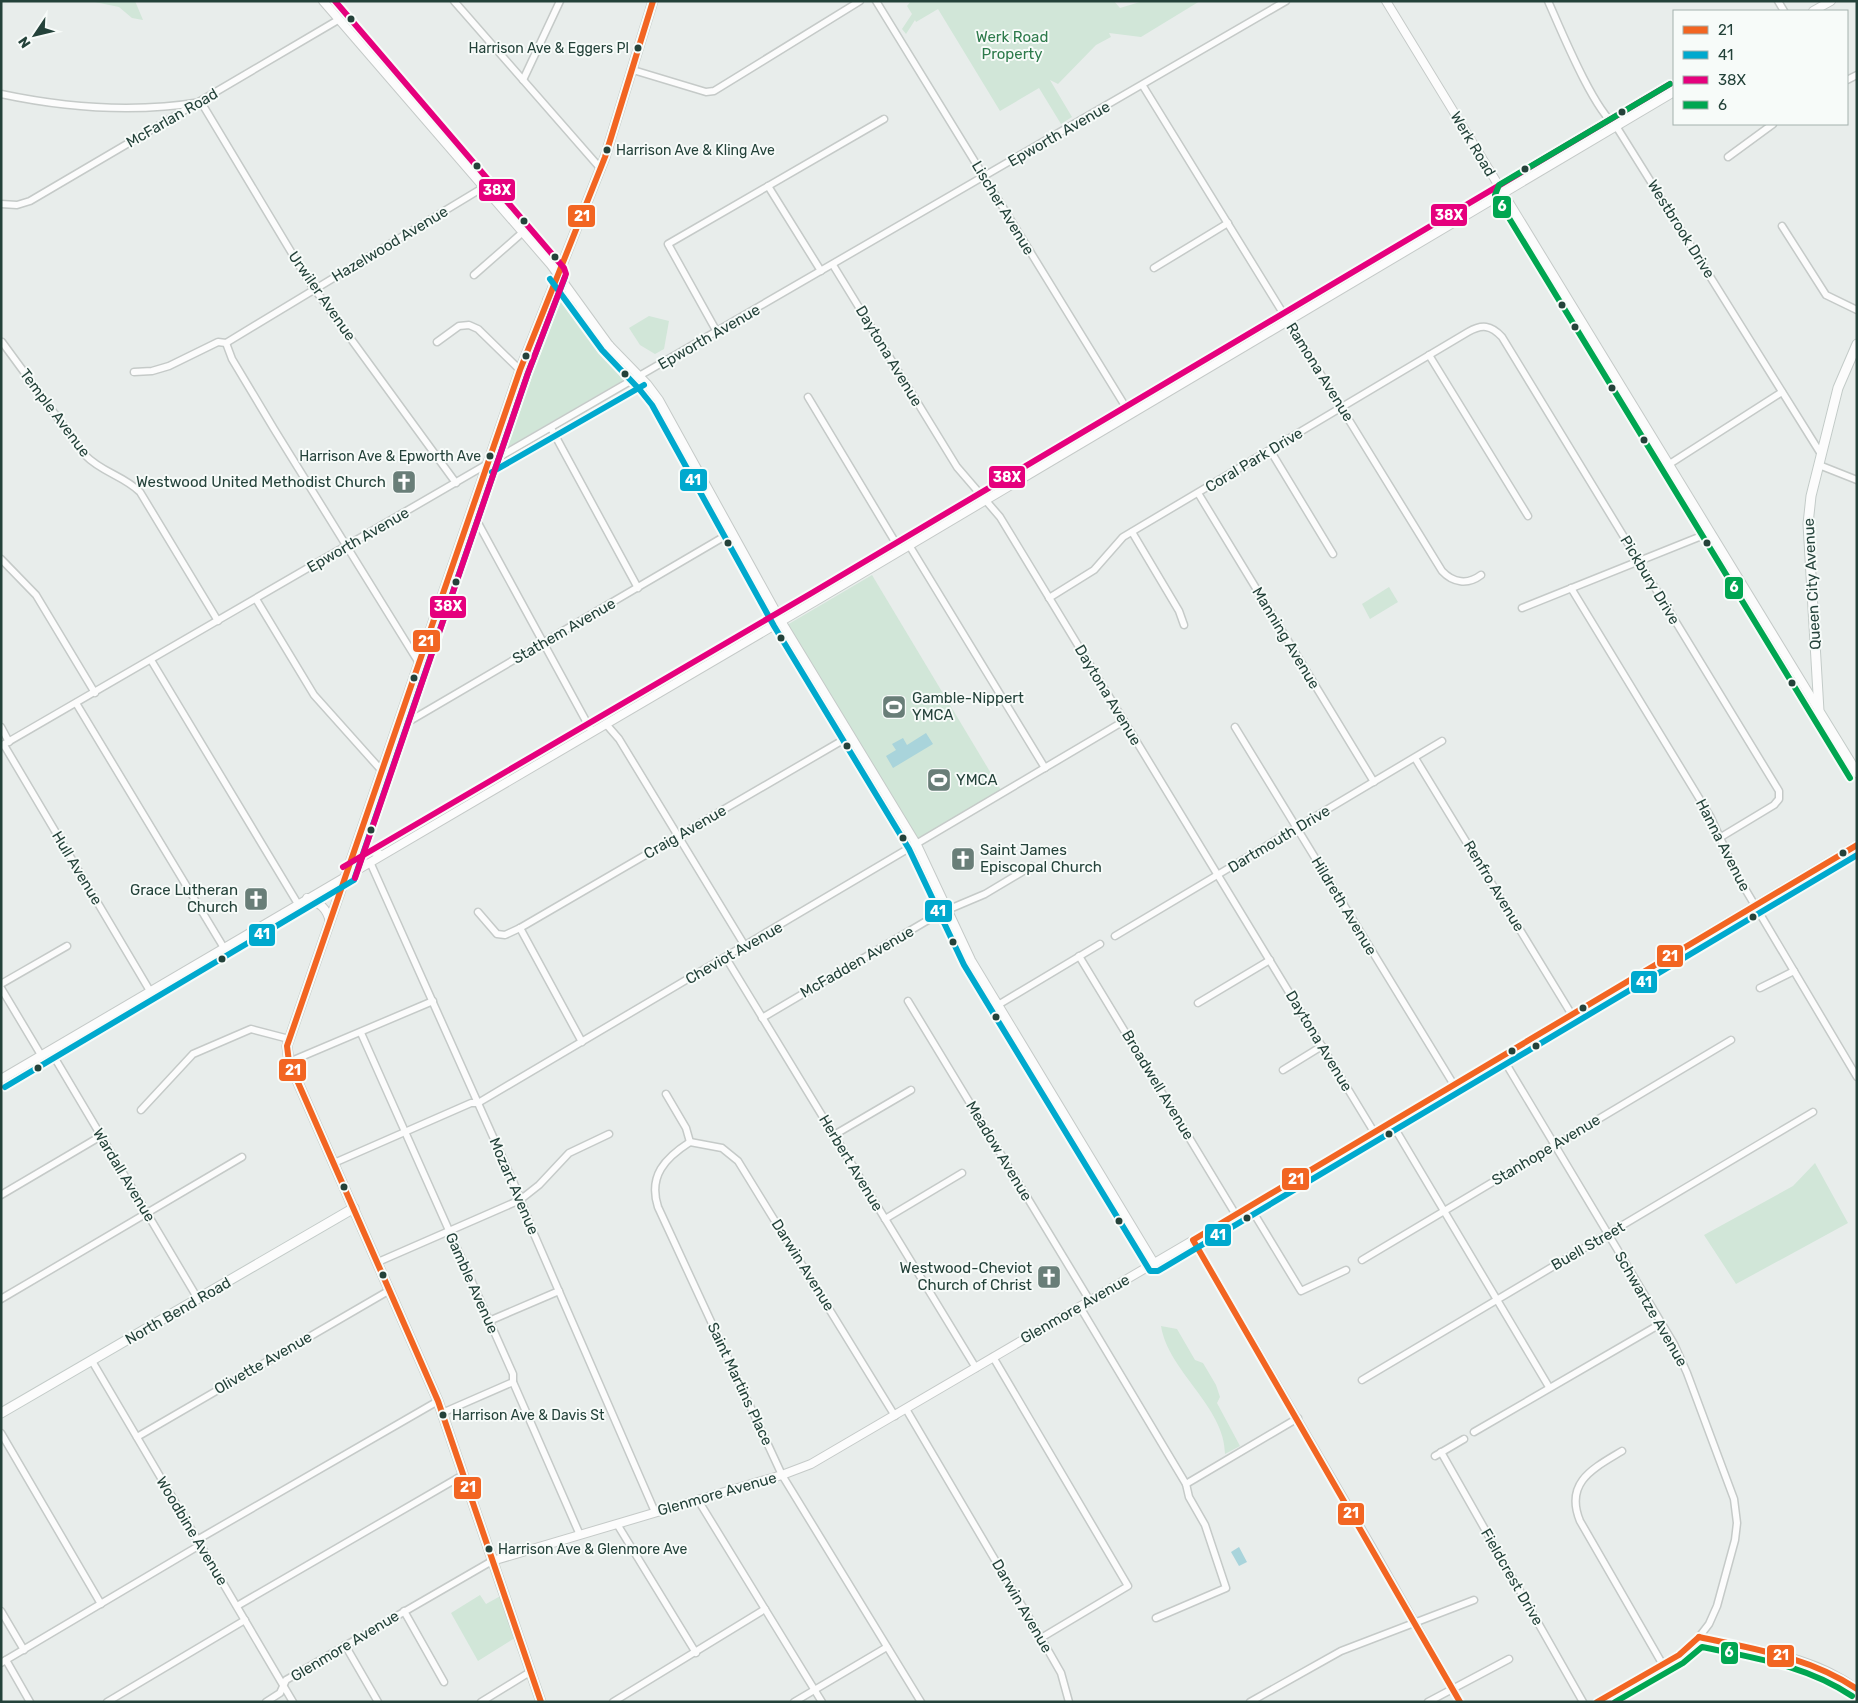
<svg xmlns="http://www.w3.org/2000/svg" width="1858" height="1703" font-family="Rubik,sans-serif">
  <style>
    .green { fill: #d1e6d8 }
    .water { fill: #a9d4db }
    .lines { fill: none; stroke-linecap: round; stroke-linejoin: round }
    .minor-casing { stroke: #c5cac8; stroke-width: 9 }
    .tertiary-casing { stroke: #c5cac8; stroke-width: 10 }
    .secondary-casing { stroke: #c3cbc8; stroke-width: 11 }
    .minor { stroke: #fcfcfc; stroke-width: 6 }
    .tertiary { stroke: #fcfcfc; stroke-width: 8 }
    .secondary { stroke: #fcfcfc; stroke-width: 9 }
    .bus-1-casing { stroke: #f7fbf9; stroke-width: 10 }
    .bus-2-casing { stroke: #f7fbf9; stroke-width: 10 }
    .bus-3-casing { stroke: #f7fbf9; stroke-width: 10 }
    .bus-4-casing { stroke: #f7fbf9; stroke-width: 10 }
    .bus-1 { stroke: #f26522; stroke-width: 6 }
    .bus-2 { stroke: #00a9ce; stroke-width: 6 }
    .bus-3 { stroke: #e5007d; stroke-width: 6 }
    .bus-4 { stroke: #00a651; stroke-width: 6 }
    .bus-dot { fill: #24423a; stroke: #f7fbf9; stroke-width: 2 }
    .labels { text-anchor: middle; stroke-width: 4; stroke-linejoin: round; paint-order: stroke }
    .bus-label { font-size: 14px; fill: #24423a; stroke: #f7fbf9; text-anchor: start }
    .park-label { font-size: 15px; fill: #2d7a4b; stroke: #f7fbf9 }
    .street-label { font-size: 15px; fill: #24423a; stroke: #f7fbf9 }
    .poi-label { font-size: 15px; fill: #24423a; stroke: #f7fbf9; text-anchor: end }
    .line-badge { stroke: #f7fbf9; stroke-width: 2 }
    .badge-label { font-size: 14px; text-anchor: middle; font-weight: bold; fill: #fff }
  </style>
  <rect width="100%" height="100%" fill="#e8edeb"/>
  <g class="green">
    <path d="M90,1h45l8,19 -11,-2 -13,-11z"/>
    <path d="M911,1h203l6,7 23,-7h57l-59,36 -32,-4 2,4 -15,8 -38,39 -8,-4 22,37 -11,7 -22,-36 -39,23 -62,-102 -22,13 -1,-2 -9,14 -4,-5 10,-15 -5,-8z"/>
    <path d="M558,300h7l35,48 25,27 -3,6 -119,69 -3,-7 52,-136z"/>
    <path d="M649,316l20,5 -5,28 -9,5 -15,-9 -11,-17z"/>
    <path d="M872,575l129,215 -83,50 -131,-215z"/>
    <path d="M1389,587l9,15 -28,17 -8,-15z"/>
    <path d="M1815,1163l33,60 -112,61 -32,-49 89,-49z"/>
    <path d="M1161,1326l16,3 18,31 8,3 13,22 4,12 -3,6 23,43 -15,8c0,-47 -57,-83 -64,-128z"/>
    <path d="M504,1594l14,42 -40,25 -27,-48 29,-18 6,9z"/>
  </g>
  <g class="water">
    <path d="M926,733l7,11 -40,24 -7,-12 10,-6 -4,-6 11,-6 4,7z"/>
    <path d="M1239,1547l8,15 -8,4 -8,-14z"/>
  </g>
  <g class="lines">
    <defs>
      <g id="minor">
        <path d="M454,1l147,168"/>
        <path d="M876,1l254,413"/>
        <path d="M1548,1c13,29 45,108 68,125l205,328"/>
        <path d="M1778,1l6,10"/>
        <path d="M633,70l73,22 8,-1 146,-90"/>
        <path d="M523,80l37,-79"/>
        <path d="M1847,80l10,-5"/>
        <path d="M1143,86l299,485c11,12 26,14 39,4"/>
        <path d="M1,94c66,14 134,19 200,8l107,178 148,203"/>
        <path d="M1728,157l45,-33"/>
        <path d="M768,186l53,85"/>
        <path d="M1,204l16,1 13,-4 308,-181"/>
        <path d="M1782,226l44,69 31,15"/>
        <path d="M833,265l124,202 43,50 374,615"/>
        <path d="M1154,268l74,-45"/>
        <path d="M474,275l49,-43"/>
        <path d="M717,332l-49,-88 216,-125"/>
        <path d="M2,342l83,113c16,17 39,21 55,37l78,129"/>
        <path d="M437,342l22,-16 10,-1 9,4 42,41"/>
        <path d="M226,343l6,16 42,70 145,234"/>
        <path d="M1429,355l99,161"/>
        <path d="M134,372l18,-1 17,-5 49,-24 8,1 258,-156"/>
        <path d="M808,397l92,153"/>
        <path d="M551,428l87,160"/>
        <path d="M1270,450l63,104"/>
        <path d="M1668,465l114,-73"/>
        <path d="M1819,465l38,15"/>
        <path d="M1198,493l176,289"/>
        <path d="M472,512l120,220"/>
        <path d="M1132,532l47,79 5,14"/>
        <path d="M909,545l136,223"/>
        <path d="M1,559l35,36 59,98"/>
        <path d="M1571,588l139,228 28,61 119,200"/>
        <path d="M1049,598l45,-28 29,-33 345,-205c14,-8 23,-7 34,5l277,454v8l-5,6 -53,32"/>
        <path d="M256,599l58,96 68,76"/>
        <path d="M1522,608l187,-75"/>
        <path d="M151,660l147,244"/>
        <path d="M76,703l148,245"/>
        <path d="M606,724l13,15 126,207"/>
        <path d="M1,727l8,15"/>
        <path d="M1235,727l219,358"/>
        <path d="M396,729l336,-197"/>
        <path d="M4,745l146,246"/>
        <path d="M1,746l1285,-745"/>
        <path d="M1415,758l157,257"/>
        <path d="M370,862l146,326 18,46 121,278"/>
        <path d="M478,912l19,22 8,1 15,-7 330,-192"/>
        <path d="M520,928l62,114"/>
        <path d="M1115,936l327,-195"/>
        <path d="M1079,956l157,259"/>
        <path d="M726,958l250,410"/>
        <path d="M1,984l66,-38"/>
        <path d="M1,988l40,67"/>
        <path d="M1760,988l34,-17"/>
        <path d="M908,1001l182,300"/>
        <path d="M1198,1003l72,-43"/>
        <path d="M998,1005l102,-61"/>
        <path d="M762,1018l178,-105 45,-19 47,-28"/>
        <path d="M361,1033l152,341v8l67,153"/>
        <path d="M50,1050l148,249"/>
        <path d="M1502,1057l172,287 13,29 47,126 3,24 -2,17 -18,66 -8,18 -10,13 -20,18 -82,47"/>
        <path d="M289,1062l144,-61"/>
        <path d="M1283,1070l39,-24"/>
        <path d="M666,1094l20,34 4,14"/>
        <path d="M141,1110l52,-56 58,-25 38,10"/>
        <path d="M1391,1122l158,265"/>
        <path d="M834,1135l77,-45"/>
        <path d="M690,1142c-25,16 -42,34 -32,65l124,268 139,227"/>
        <path d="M690,1142l32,6 16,13 157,255"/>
        <path d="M334,1163l137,-60h7l646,-382"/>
        <path d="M1,1195l100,-59"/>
        <path d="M1250,1207l51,84 45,-21"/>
        <path d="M885,1219l77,-46"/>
        <path d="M1193,1240l178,305 89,157"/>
        <path d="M1362,1260l369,-220"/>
        <path d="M378,1262l142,-62 19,-15 30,-32 40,-19"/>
        <path d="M1,1299l241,-142"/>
        <path d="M1080,1307l106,177 3,13 16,28 21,63 -70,30"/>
        <path d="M489,1321l70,-30"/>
        <path d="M993,1357l135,229 -87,52"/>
        <path d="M92,1361l201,341"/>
        <path d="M1362,1380l451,-268"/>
        <path d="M906,1409l135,229 20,35 8,29"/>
        <path d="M442,1413l71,-31"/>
        <path d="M1474,1432l188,-109"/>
        <path d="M1,1433l100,171"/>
        <path d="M137,1437l253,-147"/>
        <path d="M1622,1451c-28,17 -58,31 -42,70l83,144"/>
        <path d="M1441,1452l142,250"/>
        <path d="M1435,1456l29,-17"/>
        <path d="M1186,1484l112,-66"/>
        <path d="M698,1500l124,202"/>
        <path d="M617,1524l79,129"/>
        <path d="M197,1540l241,-139"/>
        <path d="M237,1606l226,-131"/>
        <path d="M1,1611l23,39"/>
        <path d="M404,1611l40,71"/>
        <path d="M1699,1637c54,13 113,17 158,52"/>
        <path d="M345,1645l33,57"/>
        <path d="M6,1660l24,42"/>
        <path d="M1,1663l199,-118"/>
        <path d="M107,1702l138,-82"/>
        <path d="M266,1702l14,-9 6,-13 206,-119"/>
        <path d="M481,1702l49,-30"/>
        <path d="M613,1702l152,-93"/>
        <path d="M794,1702l93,-55"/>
        <path d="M1250,1702l91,-51 133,-51"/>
        <path d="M1428,1702l81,-43"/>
      </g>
      <g id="tertiary">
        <path d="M323,1l228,264 58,80 38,39 12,16 122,221 136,224 54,115 183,303"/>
        <path d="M1386,1l433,709"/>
        <path d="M1813,11l18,-10"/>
        <path d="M547,300l13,-4 13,1"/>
        <path d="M581,309c3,15 13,30 28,36"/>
        <path d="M360,833l6,15 15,7"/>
        <path d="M307,898c13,5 20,10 23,24"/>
        <path d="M1,1079l813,-477 860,-510"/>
        <path d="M492,1561l290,-86 29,-11 439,-257 607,-362"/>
      </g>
      <g id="secondary">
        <path d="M1857,344l-19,44 -27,108 -3,28 11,187 38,62"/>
        <path d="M1,1413l353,-205"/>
        <path d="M541,1702l-103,-301 -149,-339 -2,-16 233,-676 85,-213 48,-156"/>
      </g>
    </defs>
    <use href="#minor" class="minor-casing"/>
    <use href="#tertiary" class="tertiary-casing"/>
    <use href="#secondary" class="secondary-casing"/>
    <use href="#minor" class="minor"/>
    <use href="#tertiary" class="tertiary"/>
    <use href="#secondary" class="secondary"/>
    <defs>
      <g id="bus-1">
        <path d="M1699,1637c55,12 110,20 158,52"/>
        <path d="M541,1702l-103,-301 -149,-339 -2,-16 233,-676 85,-213 48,-156"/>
        <path d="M1460,1702l-267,-462 664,-395"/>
        <path d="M1597,1702l82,-47 20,-18"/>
      </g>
      <g id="bus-2">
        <path d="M550,279l52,71 38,40 12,15 122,221 135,223 55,116 186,306h8l699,-416"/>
        <path d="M492,472l152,-87"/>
        <path d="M5,1087l349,-207 174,-507 37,-96"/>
      </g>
      <g id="bus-3">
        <path d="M335,1l229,267 2,6 -38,99 -173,505"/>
        <path d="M343,867l467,-273 860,-510"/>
      </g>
      <g id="bus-4">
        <path d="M1670,84l-171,101 -4,10 355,583"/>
        <path d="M1615,1702l68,-39 19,-16c52,11 104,18 150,49"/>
      </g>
    </defs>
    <use href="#bus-1" class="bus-1-casing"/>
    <use href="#bus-2" class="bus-2-casing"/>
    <use href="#bus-3" class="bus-3-casing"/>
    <use href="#bus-4" class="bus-4-casing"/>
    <use href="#bus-1" class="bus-1"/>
    <use href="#bus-2" class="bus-2"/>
    <use href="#bus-3" class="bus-3"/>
    <use href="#bus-4" class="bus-4"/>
  </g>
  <defs>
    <symbol id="church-square" viewBox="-11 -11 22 22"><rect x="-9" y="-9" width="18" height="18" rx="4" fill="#697e78" stroke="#f7fbf9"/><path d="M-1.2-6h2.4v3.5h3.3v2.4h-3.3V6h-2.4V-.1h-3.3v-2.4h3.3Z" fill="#fff"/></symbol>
    <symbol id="stadium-square" viewBox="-11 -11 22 22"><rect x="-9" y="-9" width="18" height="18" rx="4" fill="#697e78" stroke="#f7fbf9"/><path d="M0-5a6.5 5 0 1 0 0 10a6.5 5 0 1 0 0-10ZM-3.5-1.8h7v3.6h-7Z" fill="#fff"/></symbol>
  </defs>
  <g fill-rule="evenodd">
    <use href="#church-square" x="390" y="468" width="28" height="28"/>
    <use href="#stadium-square" x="880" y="693" width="28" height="28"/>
    <use href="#stadium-square" x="925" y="766" width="28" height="28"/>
    <use href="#church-square" x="949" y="845" width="28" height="28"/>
    <use href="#church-square" x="242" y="885" width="28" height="28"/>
    <use href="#church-square" x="1035" y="1263" width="28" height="28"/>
  </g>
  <g class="bus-dot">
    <circle cx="351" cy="19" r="4.5"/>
    <circle cx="638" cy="48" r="4.5"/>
    <circle cx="1622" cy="112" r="4.5"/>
    <circle cx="607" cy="150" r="4.5"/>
    <circle cx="477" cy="166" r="4.5"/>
    <circle cx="1525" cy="169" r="4.5"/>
    <circle cx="524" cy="221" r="4.5"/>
    <circle cx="555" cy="257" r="4.5"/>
    <circle cx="1562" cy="305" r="4.5"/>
    <circle cx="1575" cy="327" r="4.5"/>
    <circle cx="526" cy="356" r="4.5"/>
    <circle cx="625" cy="374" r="4.5"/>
    <circle cx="1612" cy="388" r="4.5"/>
    <circle cx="1644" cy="440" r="4.5"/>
    <circle cx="490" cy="456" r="4.5"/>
    <circle cx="728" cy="543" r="4.5"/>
    <circle cx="1707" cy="543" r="4.5"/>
    <circle cx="456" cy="582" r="4.5"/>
    <circle cx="781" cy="638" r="4.5"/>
    <circle cx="414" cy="678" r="4.5"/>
    <circle cx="1792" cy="683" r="4.5"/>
    <circle cx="847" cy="746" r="4.5"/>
    <circle cx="371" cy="830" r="4.5"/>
    <circle cx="903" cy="838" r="4.5"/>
    <circle cx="1843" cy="853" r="4.5"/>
    <circle cx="1753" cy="917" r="4.5"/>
    <circle cx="953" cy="942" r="4.5"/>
    <circle cx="222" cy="959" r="4.5"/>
    <circle cx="1583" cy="1008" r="4.5"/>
    <circle cx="996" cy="1017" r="4.5"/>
    <circle cx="1536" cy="1046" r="4.5"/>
    <circle cx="1512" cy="1051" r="4.5"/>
    <circle cx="38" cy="1068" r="4.5"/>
    <circle cx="1389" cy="1134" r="4.5"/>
    <circle cx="344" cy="1187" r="4.5"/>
    <circle cx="1247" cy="1218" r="4.5"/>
    <circle cx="1119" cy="1221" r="4.5"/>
    <circle cx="383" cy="1275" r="4.5"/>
    <circle cx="443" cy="1415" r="4.5"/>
    <circle cx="489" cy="1549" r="4.5"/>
  </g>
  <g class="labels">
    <g class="bus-label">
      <text x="629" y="53" text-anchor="end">Harrison Ave &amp; Eggers Pl</text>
      <text x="616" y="155">Harrison Ave &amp; Kling Ave</text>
      <text x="481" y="461" text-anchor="end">Harrison Ave &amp; Epworth Ave</text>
      <text x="452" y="1420">Harrison Ave &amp; Davis St</text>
      <text x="498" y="1554">Harrison Ave &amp; Glenmore Ave</text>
    </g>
    <g class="park-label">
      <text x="1012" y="42">Werk Road<tspan x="1012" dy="17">Property</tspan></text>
    </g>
    <g class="street-label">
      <text transform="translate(172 118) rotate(-30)" y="5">McFarlan Road</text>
      <text transform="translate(1059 134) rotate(-30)" y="5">Epworth Avenue</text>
      <text transform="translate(1473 144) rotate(59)" y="5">Werk Road</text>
      <text transform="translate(1003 208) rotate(59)" y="5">Lischer Avenue</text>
      <text transform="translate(1681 229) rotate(58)" y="5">Westbrook Drive</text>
      <text transform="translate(390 244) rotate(-31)" y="5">Hazelwood Avenue</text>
      <text transform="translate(322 296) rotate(55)" y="5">Urwiler Avenue</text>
      <text transform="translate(709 337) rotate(-30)" y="5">Epworth Avenue</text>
      <text transform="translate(889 356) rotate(59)" y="5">Daytona Avenue</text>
      <text transform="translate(1320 372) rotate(58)" y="5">Ramona Avenue</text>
      <text transform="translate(55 413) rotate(53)" y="5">Temple Avenue</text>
      <text transform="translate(1254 460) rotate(-31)" y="5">Coral Park Drive</text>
      <text transform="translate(358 540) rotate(-30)" y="5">Epworth Avenue</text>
      <text transform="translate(1650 580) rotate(59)" y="5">Pickbury Drive</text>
      <text transform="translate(1812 584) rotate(-93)" y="5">Queen City Avenue</text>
      <text transform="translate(564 631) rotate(-30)" y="5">Stathem Avenue</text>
      <text transform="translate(1286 638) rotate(59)" y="5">Manning Avenue</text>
      <text transform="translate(1108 695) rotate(59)" y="5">Daytona Avenue</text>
      <text transform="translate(685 832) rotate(-30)" y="5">Craig Avenue</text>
      <text transform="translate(1279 839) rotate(-31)" y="5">Dartmouth Drive</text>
      <text transform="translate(1723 845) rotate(63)" y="5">Hanna Avenue</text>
      <text transform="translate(77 868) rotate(59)" y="5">Hull Avenue</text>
      <text transform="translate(1494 886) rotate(59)" y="5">Renfro Avenue</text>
      <text transform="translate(1344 906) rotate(59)" y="5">Hildreth Avenue</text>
      <text transform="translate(734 953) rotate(-30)" y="5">Cheviot Avenue</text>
      <text transform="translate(857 962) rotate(-30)" y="5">McFadden Avenue</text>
      <text transform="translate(1319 1041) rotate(59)" y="5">Daytona Avenue</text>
      <text transform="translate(1158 1085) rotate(59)" y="5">Broadwell Avenue</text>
      <text transform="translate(1546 1150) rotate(-31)" y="5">Stanhope Avenue</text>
      <text transform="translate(999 1151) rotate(59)" y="5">Meadow Avenue</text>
      <text transform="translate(851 1163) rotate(59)" y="5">Herbert Avenue</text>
      <text transform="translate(124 1175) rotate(59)" y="5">Wardall Avenue</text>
      <text transform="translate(514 1186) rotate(67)" y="5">Mozart Avenue</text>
      <text transform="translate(1588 1246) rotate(-30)" y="5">Buell Street</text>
      <text transform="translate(803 1265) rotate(58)" y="5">Darwin Avenue</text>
      <text transform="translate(472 1283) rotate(66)" y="5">Gamble Avenue</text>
      <text transform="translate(1075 1309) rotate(-30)" y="5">Glenmore Avenue</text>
      <text transform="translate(1651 1309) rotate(60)" y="5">Schwartze Avenue</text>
      <text transform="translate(178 1311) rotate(-30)" y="5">North Bend Road</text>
      <text transform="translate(263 1363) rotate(-30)" y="5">Olivette Avenue</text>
      <text transform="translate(740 1384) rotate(65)" y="5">Saint Martins Place</text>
      <text transform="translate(717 1494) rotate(-16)" y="5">Glenmore Avenue</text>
      <text transform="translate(192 1531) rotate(59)" y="5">Woodbine Avenue</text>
      <text transform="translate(1512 1577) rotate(60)" y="5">Fieldcrest Drive</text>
      <text transform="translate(1022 1606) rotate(60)" y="5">Darwin Avenue</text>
      <text transform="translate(345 1646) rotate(-31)" y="5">Glenmore Avenue</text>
    </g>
    <g class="poi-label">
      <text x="386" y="487">Westwood United Methodist Church</text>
      <text x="912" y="703" text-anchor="start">Gamble-Nippert<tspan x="912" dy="17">YMCA</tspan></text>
      <text x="956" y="785" text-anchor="start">YMCA</text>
      <text x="980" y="855" text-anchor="start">Saint James<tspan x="980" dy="17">Episcopal Church</tspan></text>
      <text x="238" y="895">Grace Lutheran<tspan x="238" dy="17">Church</tspan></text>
      <text x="1032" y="1273">Westwood-Cheviot<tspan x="1032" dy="17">Church of Christ</tspan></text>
    </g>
  </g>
  <g class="line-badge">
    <rect x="478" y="178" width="38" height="24" rx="5" fill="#e5007d"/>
    <rect x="1492" y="195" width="20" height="24" rx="5" fill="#00a651"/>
    <rect x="1430" y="203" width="38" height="24" rx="5" fill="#e5007d"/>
    <rect x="567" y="204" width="29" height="24" rx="5" fill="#f26522"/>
    <rect x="988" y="465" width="38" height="24" rx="5" fill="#e5007d"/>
    <rect x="679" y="468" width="29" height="24" rx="5" fill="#00a9ce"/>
    <rect x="1724" y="576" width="20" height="24" rx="5" fill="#00a651"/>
    <rect x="429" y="595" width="38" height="24" rx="5" fill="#e5007d"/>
    <rect x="412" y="629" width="29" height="24" rx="5" fill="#f26522"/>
    <rect x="924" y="899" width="29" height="24" rx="5" fill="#00a9ce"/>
    <rect x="248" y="923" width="28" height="24" rx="5" fill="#00a9ce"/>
    <rect x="1656" y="944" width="28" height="24" rx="5" fill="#f26522"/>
    <rect x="1630" y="970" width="28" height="24" rx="5" fill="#00a9ce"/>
    <rect x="278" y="1058" width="29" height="24" rx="5" fill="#f26522"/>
    <rect x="1281" y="1167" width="29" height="24" rx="5" fill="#f26522"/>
    <rect x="1204" y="1223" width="28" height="24" rx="5" fill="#00a9ce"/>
    <rect x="453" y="1476" width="29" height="24" rx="5" fill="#f26522"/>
    <rect x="1337" y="1502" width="28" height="24" rx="5" fill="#f26522"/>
    <rect x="1720" y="1641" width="19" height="24" rx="5" fill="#00a651"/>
    <rect x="1766" y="1644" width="29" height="24" rx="5" fill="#f26522"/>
  </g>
  <g class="badge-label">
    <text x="497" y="195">38X</text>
    <text x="1502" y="211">6</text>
    <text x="1449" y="220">38X</text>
    <text x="582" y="221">21</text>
    <text x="1007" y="482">38X</text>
    <text x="693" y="485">41</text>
    <text x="1734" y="592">6</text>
    <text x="448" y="611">38X</text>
    <text x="426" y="646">21</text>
    <text x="938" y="916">41</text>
    <text x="262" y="939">41</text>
    <text x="1670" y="961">21</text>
    <text x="1644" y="987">41</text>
    <text x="293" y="1075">21</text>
    <text x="1296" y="1184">21</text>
    <text x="1218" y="1240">41</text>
    <text x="468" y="1492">21</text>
    <text x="1351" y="1518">21</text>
    <text x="1729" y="1657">6</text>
    <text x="1781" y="1660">21</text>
  </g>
  <rect width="1858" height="1703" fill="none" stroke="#24423a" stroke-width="5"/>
  <rect x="1673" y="10" width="175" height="115" fill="#f7fbf9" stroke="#a3b1ad"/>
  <rect x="1683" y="26" width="25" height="8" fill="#f26522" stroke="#a3b1ad"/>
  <text x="1718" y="35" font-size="15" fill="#24423a">21</text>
  <rect x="1683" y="51" width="25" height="8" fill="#00a9ce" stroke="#a3b1ad"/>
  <text x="1718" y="60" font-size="15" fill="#24423a">41</text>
  <rect x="1683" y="76" width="25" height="8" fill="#e5007d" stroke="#a3b1ad"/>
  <text x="1718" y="85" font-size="15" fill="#24423a">38X</text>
  <rect x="1683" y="101" width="25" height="8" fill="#00a651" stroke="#a3b1ad"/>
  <text x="1718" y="110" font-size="15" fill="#24423a">6</text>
  <g transform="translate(35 35) rotate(235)" stroke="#f7fbf9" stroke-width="4" paint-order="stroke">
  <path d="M0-4L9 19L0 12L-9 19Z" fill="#24423a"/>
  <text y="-8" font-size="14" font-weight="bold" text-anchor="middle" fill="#24423a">N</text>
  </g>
</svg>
